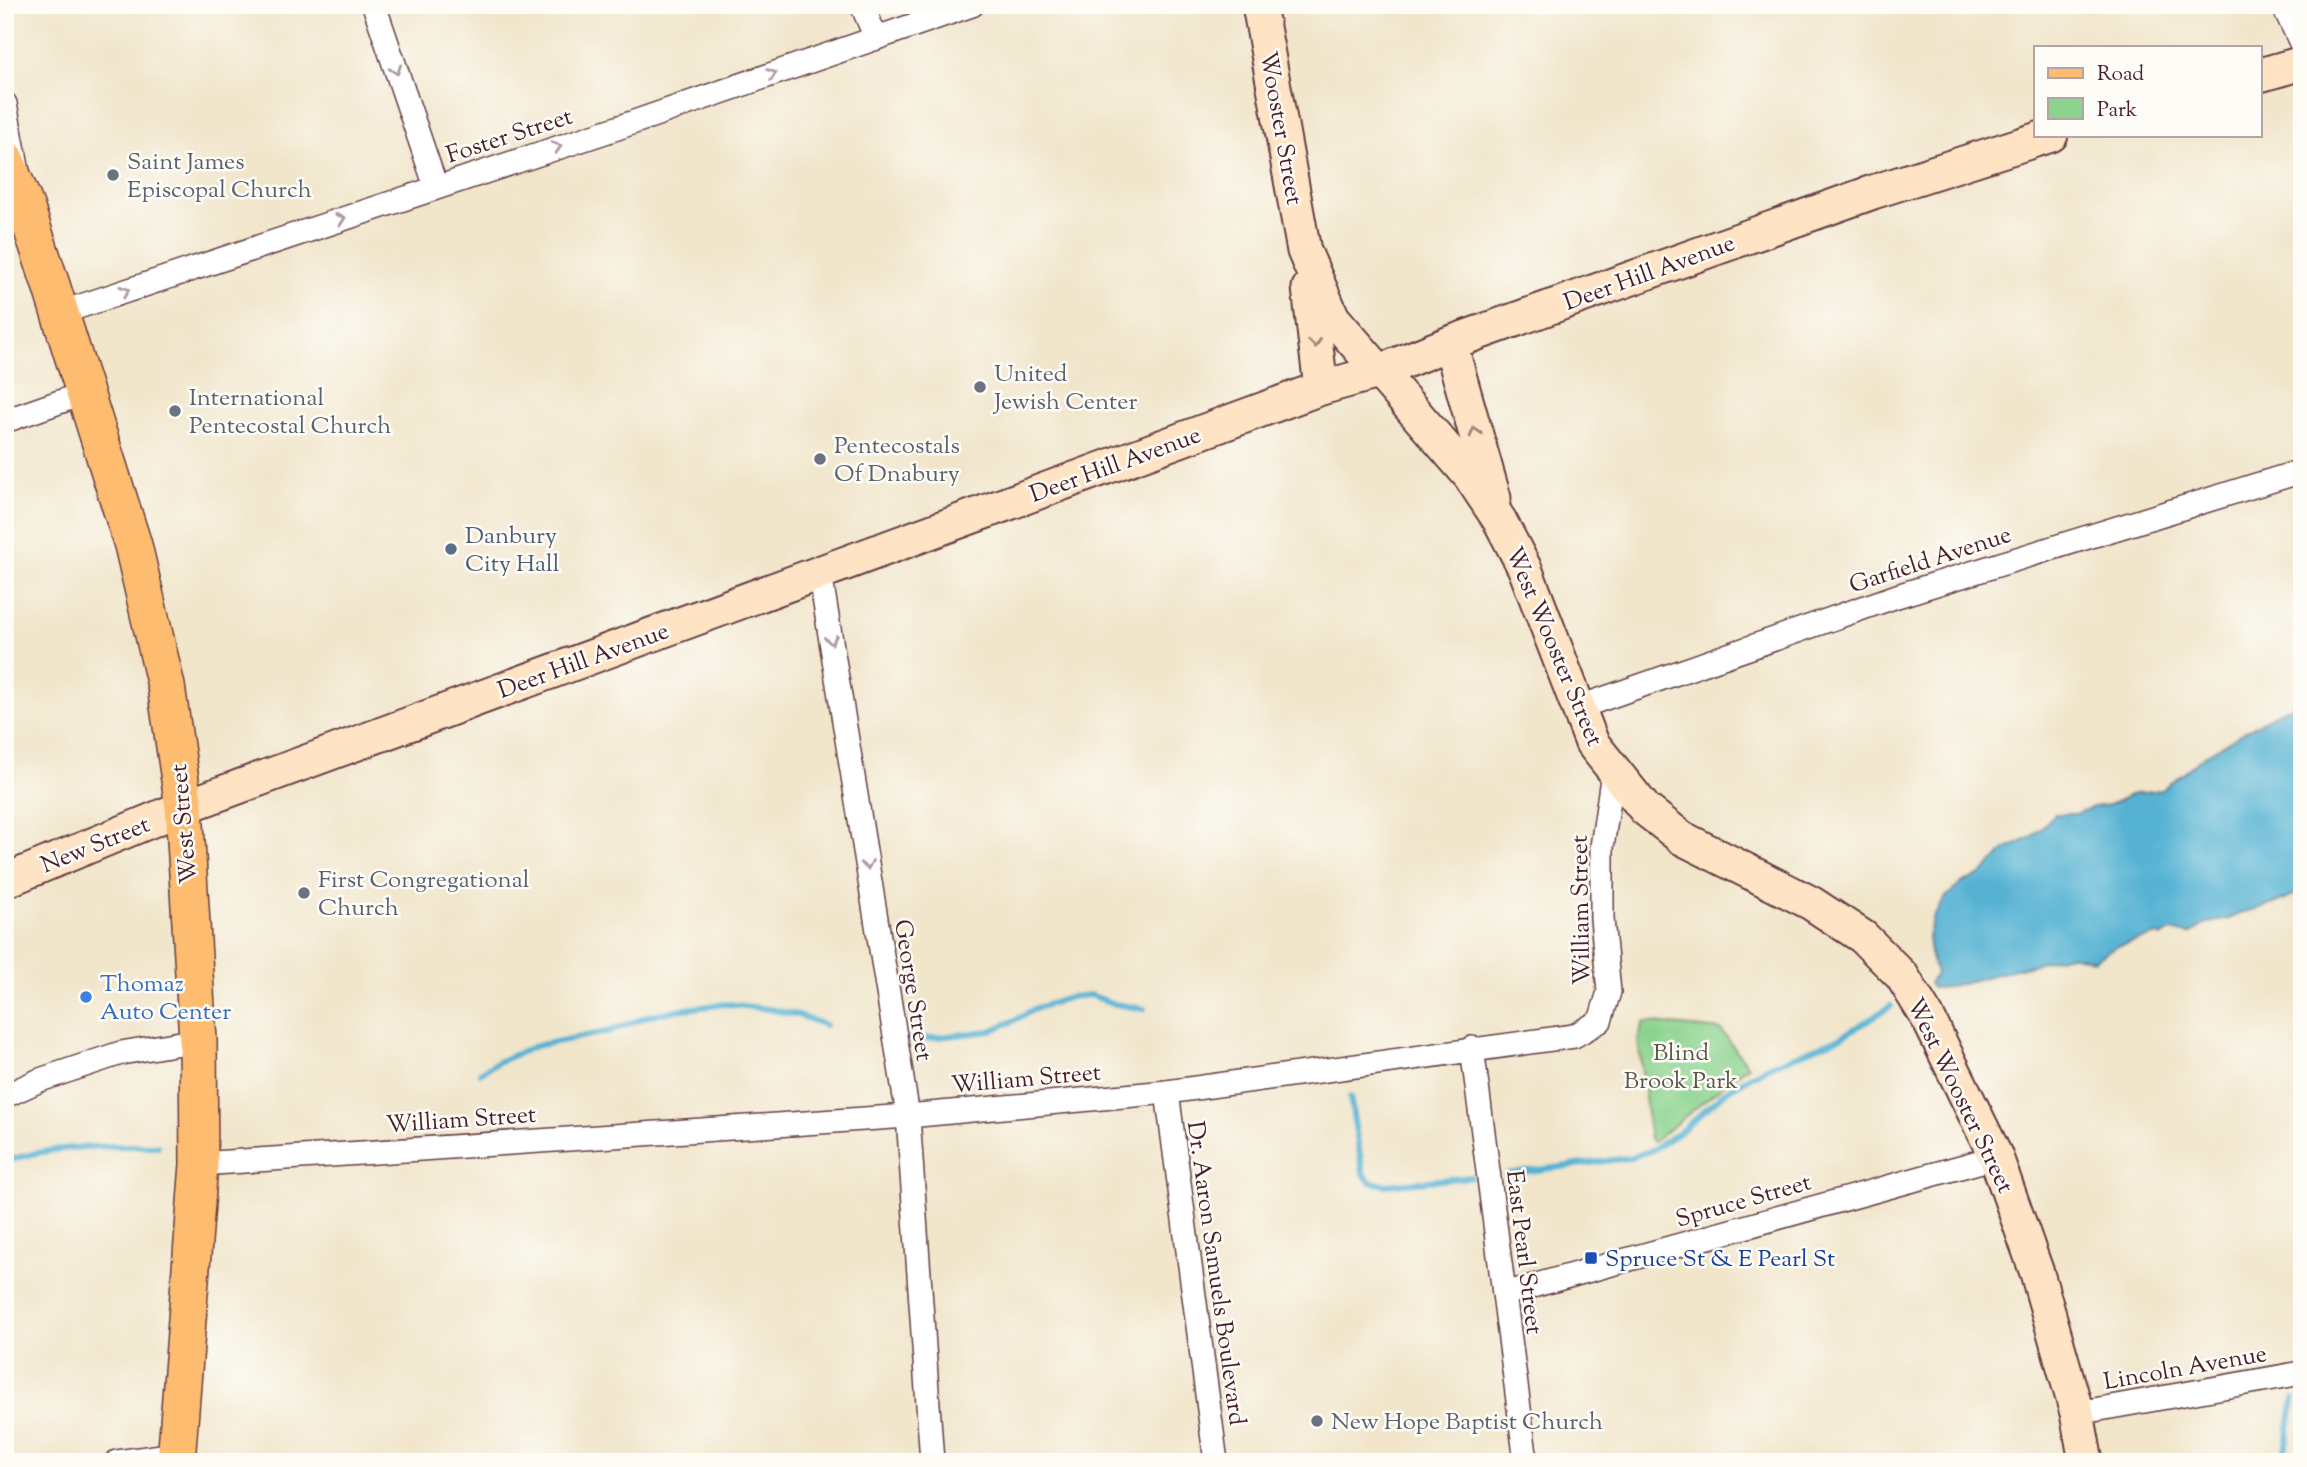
<svg xmlns="http://www.w3.org/2000/svg" width="2307" height="1467" font-family="'Sorts Mill Goudy',serif">
  <style>
    .green { fill: #8bd38e; stroke: #6a795c; stroke-width: 2 }
    .water { fill: #55b2d3; stroke: #50687f; stroke-width: 2 }
    .lines { fill: none; stroke-linecap: round; stroke-linejoin: round }
    .stream { stroke: #55b2d3; stroke-width: 6 }
    .street-casing { stroke: #633d43; stroke-width: 26 }
    .secondary-casing { stroke: #633d43; stroke-width: 37 }
    .primary-casing { stroke: #633d43; stroke-width: 40 }
    .street { stroke: #fff; stroke-width: 23 }
    .secondary { stroke: #fee4c5; stroke-width: 33 }
    .primary { stroke: #fdbc6f; stroke-width: 37 }
    .oneway { stroke: #ae9aa0 }
    .oneway2 { stroke: #a48278 }
    .worship-dot { fill: #6b7280; stroke: #fdfcf7; stroke-width: 2.5 }
    .service-dot { fill: #5c6f8a; stroke: #fdfcf7; stroke-width: 2.5 }
    .shop-dot { fill: #3f7fe0; stroke: #fdfcf7; stroke-width: 2.5 }
    .transit-dot { fill: #1a4fb4; stroke: #fdfcf7; stroke-width: 2.5 }
    .labels { text-anchor: middle; stroke-width: 5; stroke-linejoin: round; paint-order: stroke }
    .street-label { font-size: 24px; fill: #4a1f2b; stroke: #fdfcf7 }
    .worship-label { font-size: 24px; fill: #5b616d; stroke: #fdfcf7; text-anchor: start }
    .service-label { font-size: 24px; fill: #4e5e75; stroke: #fdfcf7; text-anchor: start }
    .shop-label { font-size: 24px; fill: #366cbe; stroke: #fdfcf7; text-anchor: start }
    .park-label { font-size: 24px; fill: #5e5549; stroke: #fdfcf7 }
    .transit-label { font-size: 24px; fill: #164399; stroke: #fdfcf7; text-anchor: start }
  </style>
  <rect width="100%" height="100%" fill="#fdfcf7"/>
  <filter id="ink" filterUnits="userSpaceOnUse"><feTurbulence type="fractalNoise" baseFrequency=".0143" numOctaves="2"/><feDisplacementMap in="SourceGraphic" scale="14" xChannelSelector="R" yChannelSelector="G"/><feConvolveMatrix kernelMatrix="1 2 1 2 8 2 1 2 1" color-interpolation-filters="sRGB"/></filter>
  <filter id="wash" filterUnits="userSpaceOnUse"><feTurbulence type="fractalNoise" baseFrequency=".00686" numOctaves="4" result="noise"/><feDisplacementMap in="SourceGraphic" scale="28" xChannelSelector="R" yChannelSelector="G"/><feGaussianBlur stdDeviation="1.57" result="paint"/><feColorMatrix in="noise" values="0 0 0 0 0 0 0 0 0 0 0 0 0 0 0 0 0 1.4 0 .05"/><feComposite in="paint" operator="in"/></filter>
  <g filter="url(#wash)">
    <rect width="100%" height="100%" fill="#f1e5ca"/>
    <path class="green" d="M1644,1022l77,8 27,36 -95,76 -3,-3 -12,-100z"/>
    <path class="water" d="M2302,704v187l-28,13 -30,8 -15,7 -22,4 -17,11 -19,-3 -10,6 -3,-2 -41,11 -23,14 -25,-5 -122,32 -15,1 -3,-5 7,-9 -6,-20 -2,-17 5,-18 13,-22 17,-15 18,-7 24,-25 27,-13 23,-23h20l18,-7 16,-2 26,-12 26,-3 46,-36 25,-15 51,-30z"/>
    <g class="lines">
      <g class="stream">
        <path d="M905,1041l85,-10 23,-10 21,-12 37,-12 19,-2 25,9 29,5"/>
        <path d="M480,1073l18,-11 37,-16 76,-15 37,-15 29,-6 49,-6 43,5 28,6 28,10"/>
        <path d="M1350,1097l13,76 7,9 16,3 85,-8"/>
        <path d="M5,1162c49,-18 102,-16 153,-16"/>
        <path d="M1507,1174l122,-16 23,-8 29,-19 49,-43 38,-21 73,-30 50,-31"/>
        <path d="M2283,1462l11,-63"/>
      </g>
    </g>
  </g>
  <g filter="url(#ink)">
    <g class="lines">
      <defs>
        <g id="street">
          <path d="M374,5l62,182"/>
          <path d="M862,5l14,33"/>
          <path d="M2283,5l19,40"/>
          <path d="M5,104l13,68"/>
          <path d="M60,313l557,-185 355,-123"/>
          <path d="M5,421l80,-28"/>
          <path d="M820,573l88,543 24,346"/>
          <path d="M1577,708l320,-112 405,-125"/>
          <path d="M1472,1048l54,414"/>
          <path d="M1167,1092l49,370"/>
          <path d="M5,1096l35,-16 81,-27 77,-13"/>
          <path d="M199,1164l709,-48 259,-24 407,-56 26,-15 9,-29 -7,-73v-72l11,-75"/>
          <path d="M1504,1294l492,-137"/>
          <path d="M2077,1413l225,-40"/>
          <path d="M117,1462l60,-8"/>
        </g>
        <g id="secondary">
          <path d="M1259,5l45,246 29,67 137,158 30,45 25,48 67,174 53,66 37,29 129,65 52,34 39,39 27,44 67,137 41,116 40,140 9,49"/>
          <path d="M2260,75l42,-12"/>
          <path d="M1309,288l12,100"/>
          <path d="M1450,343l44,155"/>
          <path d="M5,881l179,-74 1137,-419 57,-16 72,-29 423,-151 178,-57"/>
        </g>
        <path id="primary" d="M5,159l20,47 26,79 82,260 33,141 18,121 14,233 1,124 -23,298"/>
      </defs>
      <use href="#street" class="street-casing"/>
      <use href="#secondary" class="secondary-casing"/>
      <use href="#primary" class="primary-casing"/>
      <use href="#street" class="street"/>
      <use href="#secondary" class="secondary"/>
      <use href="#primary" class="primary"/>
    </g>
    <defs><path id="oneway-chevron" d="M-2-3.5L2.5 0L-2 3.5" fill="none" stroke-width="1.6" stroke-linecap="round" stroke-linejoin="round" transform="scale(1.75)"/></defs>
    <g class="oneway">
      <use href="#oneway-chevron" transform="translate(396 70) rotate(71)"/>
      <use href="#oneway-chevron" transform="translate(772 74) rotate(-19)"/>
      <use href="#oneway-chevron" transform="translate(557 147) rotate(-18)"/>
      <use href="#oneway-chevron" transform="translate(341 219) rotate(-19)"/>
      <use href="#oneway-chevron" transform="translate(125 291) rotate(-19)"/>
      <use href="#oneway-chevron" transform="translate(831 640) rotate(81)"/>
      <use href="#oneway-chevron" transform="translate(867 865) rotate(81)"/>
    </g>
    <g class="oneway2">
      <use href="#oneway-chevron" transform="translate(1315 343) rotate(83)"/>
      <use href="#oneway-chevron" transform="translate(1475 432) rotate(-106)"/>
    </g>
  </g>
  <g class="worship-dot">
    <circle cx="113" cy="175" r="7"/>
    <circle cx="980" cy="387" r="7"/>
    <circle cx="175" cy="411" r="7"/>
    <circle cx="820" cy="459" r="7"/>
    <circle cx="304" cy="893" r="7"/>
    <circle cx="1317" cy="1421" r="7"/>
  </g>
  <circle class="service-dot" cx="451" cy="549" r="7"/>
  <circle class="shop-dot" cx="86" cy="997" r="7"/>
  <rect class="transit-dot" x="1584" y="1251" width="14" height="14" rx="3.5"/>
  <g class="labels">
    <g class="street-label">
      <text transform="translate(1282 128) rotate(80)" y="8">Wooster Street</text>
      <text transform="translate(509 135) rotate(-18)" y="8">Foster Street</text>
      <text transform="translate(1649 272) rotate(-20)" y="8">Deer Hill Avenue</text>
      <text transform="translate(1115 464) rotate(-20)" y="8">Deer Hill Avenue</text>
      <text transform="translate(1930 559) rotate(-18)" y="8">Garfield Avenue</text>
      <text transform="translate(1555 646) rotate(67)" y="8">West Wooster Street</text>
      <text transform="translate(583 660) rotate(-20)" y="8">Deer Hill Avenue</text>
      <text transform="translate(183 824) rotate(-95)" y="8">West Street</text>
      <text transform="translate(95 844) rotate(-22)" y="8">New Street</text>
      <text transform="translate(1580 910) rotate(-91)" y="8">William Street</text>
      <text transform="translate(914 990) rotate(81)" y="8">George Street</text>
      <text transform="translate(1026 1078) rotate(-5)" y="8">William Street</text>
      <text transform="translate(1961 1095) rotate(64)" y="8">West Wooster Street</text>
      <text transform="translate(461 1119) rotate(-4)" y="8">William Street</text>
      <text transform="translate(1743 1200) rotate(-16)" y="8">Spruce Street</text>
      <text transform="translate(1525 1252) rotate(83)" y="8">East Pearl Street</text>
      <text transform="translate(1217 1273) rotate(82)" y="8">Dr. Aaron Samuels Boulevard</text>
      <text transform="translate(2185 1367) rotate(-10)" y="8">Lincoln Avenue</text>
    </g>
    <g class="worship-label">
      <text x="127" y="169">Saint James<tspan x="127" dy="28">Episcopal Church</tspan></text>
      <text x="994" y="381">United<tspan x="994" dy="28">Jewish Center</tspan></text>
      <text x="189" y="405">International<tspan x="189" dy="28">Pentecostal Church</tspan></text>
      <text x="834" y="453">Pentecostals<tspan x="834" dy="28">Of Dnabury</tspan></text>
      <text x="318" y="887">First Congregational<tspan x="318" dy="28">Church</tspan></text>
      <text x="1331" y="1429">New Hope Baptist Church</text>
    </g>
    <g class="service-label">
      <text x="465" y="543">Danbury<tspan x="465" dy="28">City Hall</tspan></text>
    </g>
    <g class="shop-label">
      <text x="100" y="991">Thomaz<tspan x="100" dy="28">Auto Center</tspan></text>
    </g>
    <g class="park-label">
      <text x="1681" y="1060">Blind<tspan x="1681" dy="28">Brook Park</tspan></text>
    </g>
    <g class="transit-label">
      <text x="1605" y="1266">Spruce St &amp; E Pearl St</text>
    </g>
  </g>
  <rect width="2307" height="1467" fill="none" stroke="#fdfcf7" stroke-width="28"/>
  <rect x="2034" y="46" width="228" height="91" fill="#fdfcf7" stroke="#b5a4a5" stroke-width="2"/>
  <rect x="2048" y="68" width="35" height="10" fill="#fdbc6f" stroke="#b5a4a5" stroke-width="2"/>
  <text x="2097" y="80" font-size="21" fill="#4a1f2b">Road</text>
  <rect x="2048" y="98" width="35" height="21" fill="#8bd38e" stroke="#b5a4a5" stroke-width="2"/>
  <text x="2097" y="116" font-size="21" fill="#4a1f2b">Park</text>
</svg>
